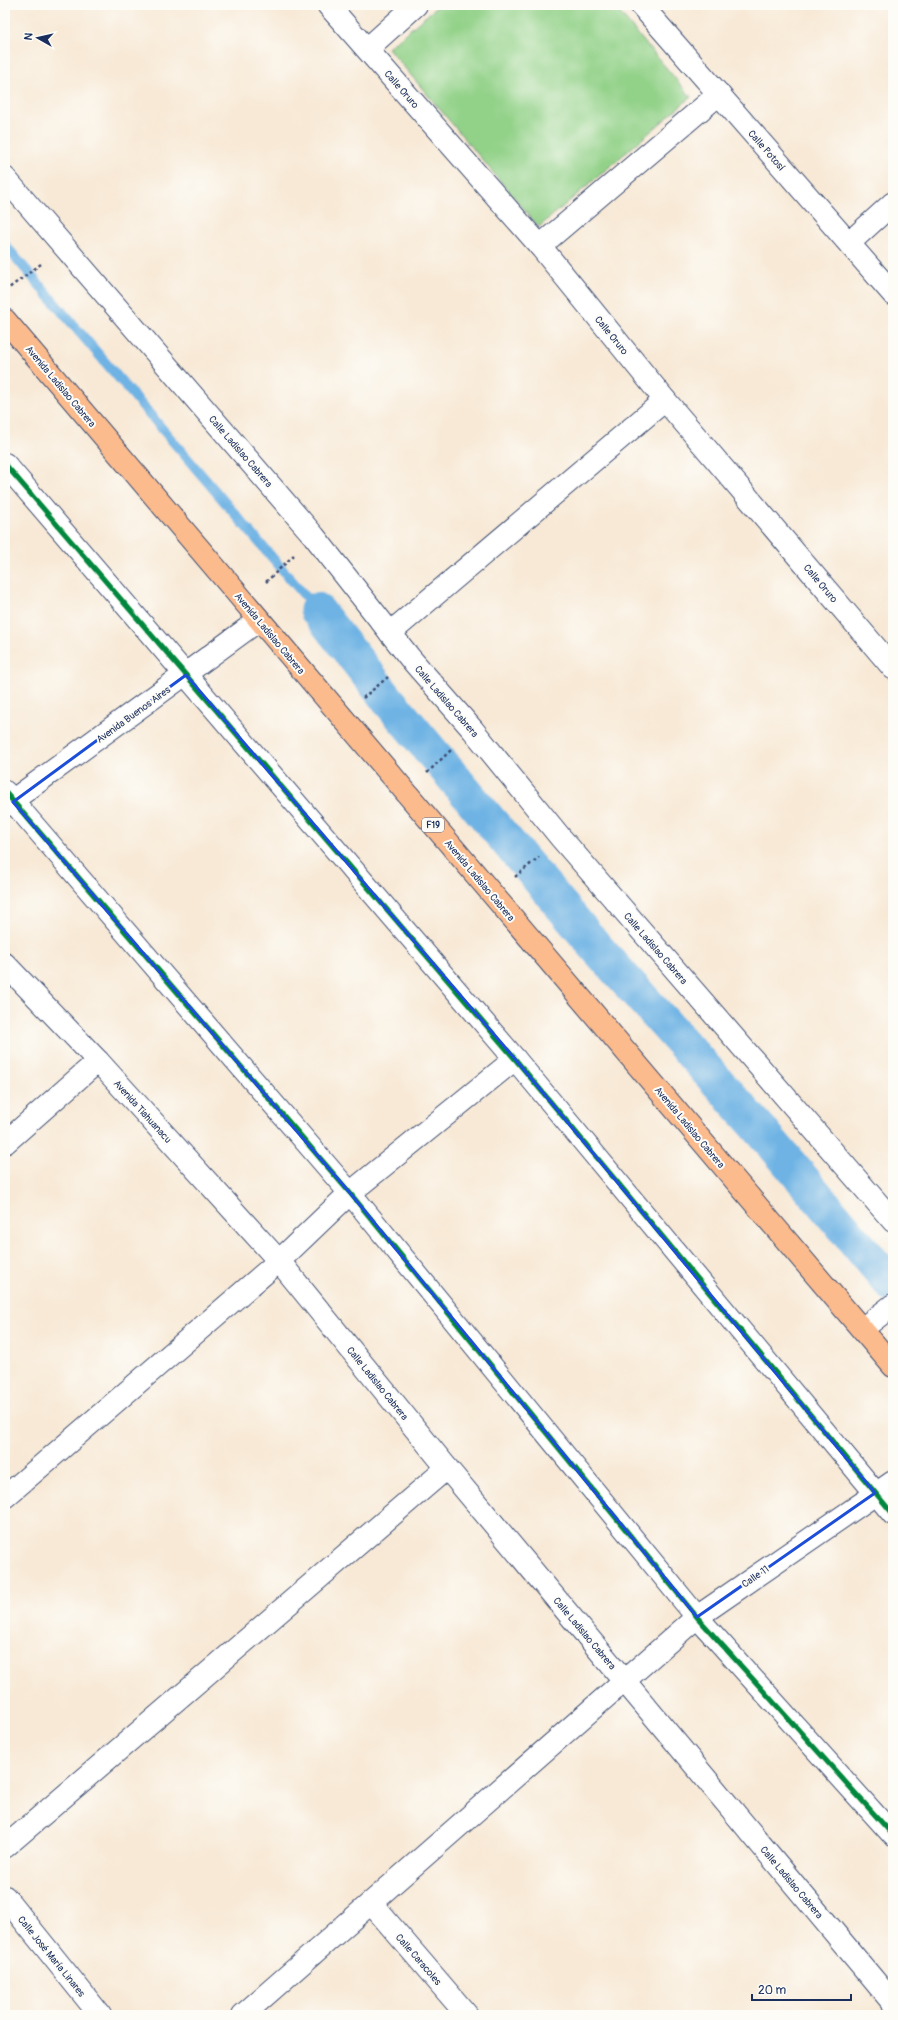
<svg xmlns="http://www.w3.org/2000/svg" width="898" height="2020" font-family="Pangolin,sans-serif">
  <style>
    .green { fill: #92d188; stroke: #568073 }
    .lines { fill: none; stroke-linecap: round; stroke-linejoin: round }
    .stream { stroke: #6eb3e4; stroke-width: 10 }
    .canal { stroke: #6eb3e4; stroke-width: 35 }
    .minor-casing { stroke: #3c4b70; stroke-width: 24 }
    .trunk-casing { stroke: #3c4b70; stroke-width: 24 }
    .path { stroke: #3c4b70; stroke-width: 2.5; stroke-dasharray: 3 3; stroke-linecap: butt }
    .minor { stroke: #fff; stroke-width: 22 }
    .trunk { stroke: #fbbb8d; stroke-width: 22 }
    .cycleway-casing { stroke: #fdfcf7; stroke-width: 8 }
    .cycleway { stroke: #00873e; stroke-width: 5 }
    .marked { fill: none; stroke: #1d4ed8; stroke-width: 3; stroke-linejoin: round }
    .labels { text-anchor: middle; stroke-width: 4; stroke-linejoin: round; paint-order: stroke }
    .shield { fill: #fdfcf7; stroke: #5f6c8c; stroke-width: 1 }
    .shield-label { font-size: 9px; font-weight: bold; fill: #1b2f5e }
    .street-label { font-size: 10px; fill: #1b2f5e; stroke: #fdfcf7 }
  </style>
  <rect width="100%" height="100%" fill="#fdfcf7"/>
  <filter id="ink" filterUnits="userSpaceOnUse"><feTurbulence type="fractalNoise" baseFrequency=".025" numOctaves="2"/><feDisplacementMap in="SourceGraphic" scale="8" xChannelSelector="R" yChannelSelector="G"/><feConvolveMatrix kernelMatrix="1 2 1 2 8 2 1 2 1" color-interpolation-filters="sRGB"/></filter>
  <filter id="wash" filterUnits="userSpaceOnUse"><feTurbulence type="fractalNoise" baseFrequency=".012" numOctaves="4" result="noise"/><feDisplacementMap in="SourceGraphic" scale="16" xChannelSelector="R" yChannelSelector="G"/><feGaussianBlur stdDeviation="0.9" result="paint"/><feColorMatrix in="noise" values="0 0 0 0 0 0 0 0 0 0 0 0 0 0 0 0 0 1.4 0 .05"/><feComposite in="paint" operator="in"/></filter>
  <g filter="url(#wash)">
    <rect width="100%" height="100%" fill="#f8e9d6"/>
    <path class="green" d="M439,5h174l78,92 -152,130 -151,-179z"/>
    <g class="lines">
      <path class="stream" d="M5,245l312,365"/>
      <path class="canal" d="M317,610l71,90 208,247 170,189 127,150"/>
    </g>
  </g>
  <g filter="url(#ink)">
    <g class="lines">
      <defs>
        <g id="minor">
          <path d="M328,5l212,241 125,154 228,268"/>
          <path d="M641,5l252,289"/>
          <path d="M367,49l49,-44"/>
          <path d="M5,178l309,358 96,122 63,72 88,108 332,383"/>
          <path d="M849,243l44,-40"/>
          <path d="M540,246l179,-152"/>
          <path d="M5,464l510,595 378,455"/>
          <path d="M390,633l275,-233"/>
          <path d="M5,792l345,401 347,424 196,218"/>
          <path d="M5,806l254,-186"/>
          <path d="M5,964l93,97 181,200 168,207 446,535"/>
          <path d="M5,1143l93,-82"/>
          <path d="M862,1329l31,-24"/>
          <path d="M5,1497l274,-236 71,-68 165,-134"/>
          <path d="M5,1847l442,-379"/>
          <path d="M5,1897l95,118"/>
          <path d="M371,1903l96,112"/>
          <path d="M243,2015l454,-398 196,-135"/>
        </g>
        <path id="trunk" d="M5,320l888,1046"/>
      </defs>
      <use href="#minor" class="minor-casing"/>
      <use href="#trunk" class="trunk-casing"/>
      <g class="path">
        <path d="M5,291l36,-27"/>
        <path d="M266,582l28,-27"/>
        <path d="M363,698l25,-21"/>
        <path d="M427,773l25,-24"/>
        <path d="M515,877l24,-20"/>
      </g>
      <use href="#minor" class="minor"/>
      <use href="#trunk" class="trunk"/>
      <defs>
        <g id="cycleway">
          <path d="M5,464l510,595 378,455"/>
          <path d="M5,792l345,401 347,424 196,218"/>
        </g>
      </defs>
      <use href="#cycleway" class="cycleway-casing"/>
      <use href="#cycleway" class="cycleway"/>
    </g>
  </g>
  <path class="marked" d="M186,675l329,384 360,434 -178,124 -347,-424 -337,-391z"/>
  <g class="labels">
    <rect class="shield" x="422" y="818" width="22" height="14" rx="3"/>
    <g class="shield-label">
      <text x="433" y="828">F19</text>
    </g>
    <g class="street-label">
      <text transform="translate(402 89) rotate(49)" y="4">Calle Oruro</text>
      <text transform="translate(767 150) rotate(49)" y="4">Calle Potosí</text>
      <text transform="translate(612 335) rotate(51)" y="4">Calle Oruro</text>
      <text transform="translate(61 386) rotate(50)" y="4">Avenida Ladislao Cabrera</text>
      <text transform="translate(241 451) rotate(49)" y="4">Calle Ladislao Cabrera</text>
      <text transform="translate(821 583) rotate(50)" y="4">Calle Oruro</text>
      <text transform="translate(270 633) rotate(50)" y="4">Avenida Ladislao Cabrera</text>
      <text transform="translate(447 701) rotate(49)" y="4">Calle Ladislao Cabrera</text>
      <text transform="translate(133 714) rotate(-36)" y="4">Avenida Buenos Aires</text>
      <text transform="translate(480 880) rotate(50)" y="4">Avenida Ladislao Cabrera</text>
      <text transform="translate(656 948) rotate(49)" y="4">Calle Ladislao Cabrera</text>
      <text transform="translate(143 1111) rotate(48)" y="4">Avenida Tiahuanacu</text>
      <text transform="translate(690 1127) rotate(50)" y="4">Avenida Ladislao Cabrera</text>
      <text transform="translate(378 1383) rotate(51)" y="4">Calle Ladislao Cabrera</text>
      <text transform="translate(755 1576) rotate(-35)" y="4">Calle 11</text>
      <text transform="translate(585 1633) rotate(50)" y="4">Calle Ladislao Cabrera</text>
      <text transform="translate(792 1882) rotate(50)" y="4">Calle Ladislao Cabrera</text>
      <text transform="translate(52 1956) rotate(51)" y="4">Calle José María Linares</text>
      <text transform="translate(419 1959) rotate(49)" y="4">Calle Caracoles</text>
    </g>
  </g>
  <rect width="898" height="2020" fill="none" stroke="#fdfcf7" stroke-width="20"/>
  <g transform="translate(38 38) rotate(278)" stroke="#fdfcf7" stroke-width="3" paint-order="stroke">
  <path d="M0-3L7 15L0 10L-7 15Z" fill="#1b2f5e"/>
  <text y="-6" font-size="11" font-weight="bold" text-anchor="middle" fill="#1b2f5e">N</text>
  </g>
  <path d="M752 1994v6h99v-6" fill="none" stroke="#1b2f5e" stroke-width="2"/>
  <text x="758" y="1994" font-size="12" fill="#1b2f5e" stroke="#fdfcf7" stroke-width="3" paint-order="stroke">20 m</text>
</svg>
